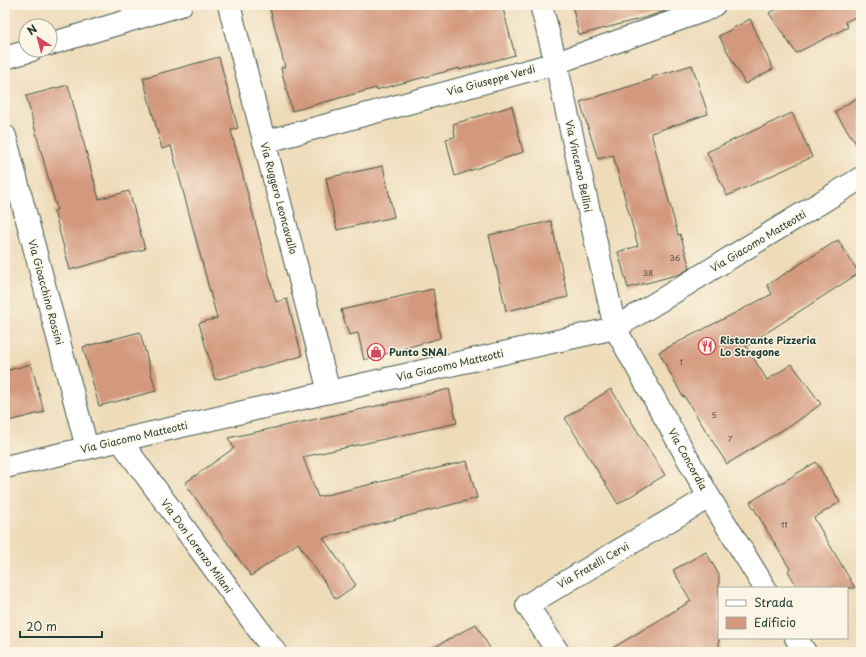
<svg xmlns="http://www.w3.org/2000/svg" width="866" height="657" font-family="'Playpen Sans',sans-serif">
  <style>
    .building { fill: #d3997e }
    .lines { fill: none; stroke-linecap: round; stroke-linejoin: round }
    .minor-casing { stroke: #3e5548; stroke-width: 24 }
    .minor { stroke: #fff; stroke-width: 22 }
    .labels { text-anchor: middle; stroke-width: 3; stroke-linejoin: round; paint-order: stroke }
    .number-label { font-size: 8px; fill: #4c5446 }
    .street-label { font-size: 10px; fill: #1f3d34; stroke: #fcf5e5 }
    .poi-label { font-size: 10px; font-weight: bold; fill: #1f3d34; stroke: #fcf5e5; text-anchor: start }
  </style>
  <rect width="100%" height="100%" fill="#fcf5e5"/>
  <filter id="ink" filterUnits="userSpaceOnUse"><feTurbulence type="fractalNoise" baseFrequency=".025" numOctaves="2"/><feDisplacementMap in="SourceGraphic" scale="8" xChannelSelector="R" yChannelSelector="G"/><feConvolveMatrix kernelMatrix="1 2 1 2 8 2 1 2 1" color-interpolation-filters="sRGB"/></filter>
  <filter id="wash" filterUnits="userSpaceOnUse"><feTurbulence type="fractalNoise" baseFrequency=".012" numOctaves="4" result="noise"/><feDisplacementMap in="SourceGraphic" scale="16" xChannelSelector="R" yChannelSelector="G"/><feGaussianBlur stdDeviation="0.9" result="paint"/><feColorMatrix in="noise" values="0 0 0 0 0 0 0 0 0 0 0 0 0 0 0 0 0 1.4 0 .05"/><feComposite in="paint" operator="in"/></filter>
  <g filter="url(#wash)">
    <rect width="100%" height="100%" fill="#eedcb9"/>
    <g id="blocks">
      <g class="building">
        <path d="M269,5h199l1,6 23,-6h10l13,50 -56,15v-2l-83,22v-2l-84,23 -11,-43 4,-1z"/>
        <path d="M572,5h92l1,6 -18,6 -68,18z"/>
        <path d="M785,5h76v9l-16,8 3,5 -52,26 -27,-40z"/>
        <path d="M750,19l23,50 -28,15 -26,-48z"/>
        <path d="M219,57l19,71 -7,2 45,172 11,-3 15,57 -87,24 -16,-57 18,-5 -46,-172 -9,3 -19,-71z"/>
        <path d="M692,65l16,49 -57,19 27,102 2,-1 10,34 -10,6 -52,14 -10,-36 20,-6 -25,-91 -15,4 -18,-57 73,-23 -1,-2z"/>
        <path d="M68,85l31,114 30,-8 16,58 -75,21 -16,-59 3,-1 -31,-114z"/>
        <path d="M861,95v56l-26,-39z"/>
        <path d="M512,106l11,46 -68,24 -9,-37 9,-2 -2,-13z"/>
        <path d="M792,113l20,44 -85,39 -20,-44z"/>
        <path d="M383,166l11,51 -57,13 -11,-52z"/>
        <path d="M551,221l17,76 -62,14 -17,-76z"/>
        <path d="M838,240l21,33 -113,73 21,34 25,-16 29,40 -32,23v-1l-62,38 -43,-68 -1,1 -24,-45 113,-58 -5,-9z"/>
        <path d="M433,289l7,49 -76,22 -6,-27 -9,2 -8,-25z"/>
        <path d="M140,332l16,59 -57,15 -16,-59z"/>
        <path d="M31,364l13,48 -39,10v-51z"/>
        <path d="M449,389l8,34 -154,34 15,40 149,-36 10,37 -154,40 33,47 -20,14 -38,-56 -47,33 -66,-93 49,-35 -6,-10 181,-39z"/>
        <path d="M611,389l54,86 -47,29 -53,-86z"/>
        <path d="M816,462l24,40 -26,16 41,70h-57l-10,-17 2,-2 -40,-67z"/>
        <path d="M706,552l13,23v77h-113l85,-51 -18,-31z"/>
        <path d="M476,624l16,28h-66z"/>
      </g>
    </g>
  </g>
  <g filter="url(#ink)">
    <use href="#blocks" fill-opacity="0" stroke="#3e5548" stroke-width="1"/>
    <g class="lines">
      <defs>
        <g id="minor">
          <path d="M229,5l100,387"/>
          <path d="M541,5l15,58 59,265 94,169 56,91"/>
          <path d="M50,44l131,-39"/>
          <path d="M5,58l27,-8"/>
          <path d="M5,136l82,312"/>
          <path d="M264,142l292,-79 147,-52 11,-6"/>
          <path d="M120,440l155,212"/>
          <path d="M5,467l324,-75 286,-64 246,-150"/>
          <path d="M796,638l9,14"/>
          <path d="M558,652l-31,-47 182,-108"/>
        </g>
      </defs>
      <use href="#minor" class="minor-casing"/>
      <use href="#minor" class="minor"/>
    </g>
  </g>
  <defs>
    <symbol id="restaurant-ring" viewBox="-11 -11 22 22"><circle r="9.5" fill="#fcf5e5" stroke="#d1495b" stroke-width="1.5"/><path d="M-5-6h1v4h1v-4h1v4h1v-4h1v5L-1.5 .5V6h-2V.5L-5-1ZM5-6V6H3V1.5H1.5Q1.5-4 5-6Z" fill="#d1495b"/></symbol>
    <symbol id="shop-ring" viewBox="-11 -11 22 22"><circle r="9.5" fill="#fcf5e5" stroke="#d1495b" stroke-width="1.5"/><path d="M-5-2.5h2.3a2.7 3.5 0 0 1 5.4 0H5L5.5 6h-11ZM-1.5-2.5h3a1.5 2.3 0 0 0-3 0Z" fill="#d1495b"/></symbol>
  </defs>
  <g fill-rule="evenodd">
    <use href="#restaurant-ring" x="697" y="336" width="20" height="20"/>
    <use href="#shop-ring" x="366" y="342" width="20" height="20"/>
  </g>
  <g class="labels">
    <g class="number-label">
      <text x="675" y="261">36</text>
      <text x="648" y="276">38</text>
      <text x="681" y="365">1</text>
      <text x="714" y="418">5</text>
      <text x="730" y="442">7</text>
      <text x="784" y="528">11</text>
    </g>
    <g class="street-label">
      <text transform="translate(491 80) rotate(-15)" y="4">Via Giuseppe Verdi</text>
      <text transform="translate(579 166) rotate(78)" y="4">Via Vincenzo Bellini</text>
      <text transform="translate(279 198) rotate(75)" y="4">Via Ruggero Leoncavallo</text>
      <text transform="translate(758 241) rotate(-31)" y="4">Via Giacomo Matteotti</text>
      <text transform="translate(46 292) rotate(75)" y="4">Via Gioacchino Rossini</text>
      <text transform="translate(450 365) rotate(-13)" y="4">Via Giacomo Matteotti</text>
      <text transform="translate(134 437) rotate(-13)" y="4">Via Giacomo Matteotti</text>
      <text transform="translate(688 459) rotate(61)" y="4">Via Concordia</text>
      <text transform="translate(197 546) rotate(54)" y="4">Via Don Lorenzo Milani</text>
      <text transform="translate(593 565) rotate(-30)" y="4">Via Fratelli Cervi</text>
    </g>
    <g class="poi-label">
      <text x="720" y="344">Ristorante Pizzeria<tspan x="720" dy="12">Lo Stregone</tspan></text>
      <text x="389" y="356">Punto SNAI</text>
    </g>
  </g>
  <rect width="866" height="657" fill="none" stroke="#fcf5e5" stroke-width="20"/>
  <rect x="718" y="587" width="130" height="52" fill="#fcf5e5" stroke="#a4ab9e"/>
  <rect x="726" y="600" width="20" height="6" fill="#ffffff" stroke="#a4ab9e"/>
  <text x="754" y="607" font-size="12" fill="#1f3d34">Strada</text>
  <rect x="726" y="617" width="20" height="12" fill="#d3997e" stroke="#a4ab9e"/>
  <text x="754" y="627" font-size="12" fill="#1f3d34">Edificio</text>
  <g transform="translate(38 38) rotate(324)"><circle r="19" fill="#fcf5e5" stroke="#a4ab9e"/>
  <path d="M0-3L7 15L0 10L-7 15Z" fill="#d1495b"/>
  <text y="-6" font-size="11" font-weight="bold" text-anchor="middle" fill="#1f3d34">N</text>
  </g>
  <path d="M20 631v6h82v-6" fill="none" stroke="#1f3d34" stroke-width="2"/>
  <text x="26" y="631" font-size="12" fill="#1f3d34" stroke="#fcf5e5" stroke-width="3" paint-order="stroke">20 m</text>
</svg>
